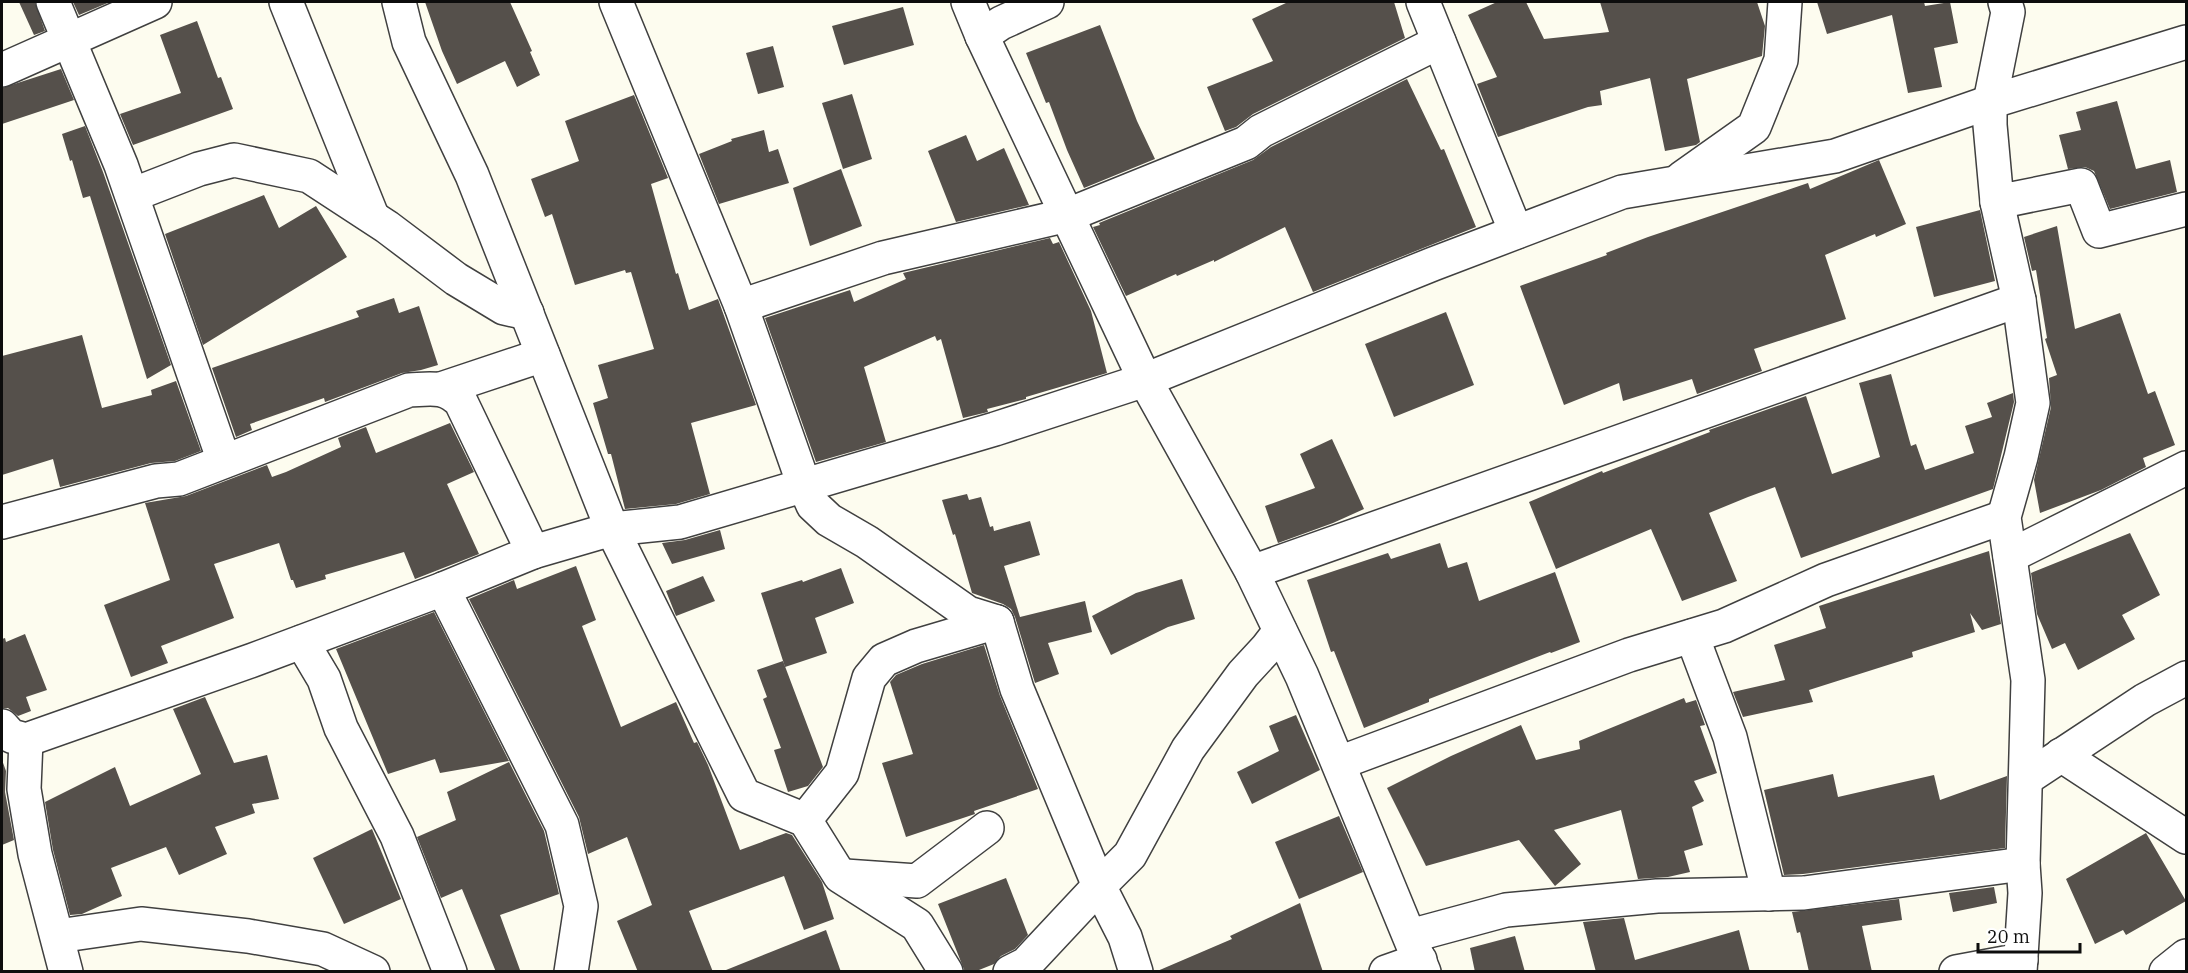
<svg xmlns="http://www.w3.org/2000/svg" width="2188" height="973" font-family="'IBM Plex Serif',serif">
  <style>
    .building { fill: #55504b }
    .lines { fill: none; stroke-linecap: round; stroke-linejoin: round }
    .minor-casing { stroke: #404040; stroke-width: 36 }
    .minor { stroke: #fff; stroke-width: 33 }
  </style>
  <rect width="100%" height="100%" fill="#fdfcef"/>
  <g class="building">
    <path d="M19,2h16l10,29 -11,4z"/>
    <path d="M73,2h37l-31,13z"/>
    <path d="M425,2h85l22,49 -2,1 10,23 -23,12 -12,-26 -48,23 -15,-33z"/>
    <path d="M1288,2h106l11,36 -152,76 -17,13 -11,4 -18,-44 66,-26 -21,-42z"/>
    <path d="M1497,2h29l18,37 65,-7 -9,-30h157l8,24 -3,30 -75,23 13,63 -4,3 -31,6 -15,-73 -50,13 2,14 -14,2 -90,30 -21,-53 20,-7 -29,-62z"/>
    <path d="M1817,2h107l1,4 25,-4 8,41 -24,5 8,39 -34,6 -16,-78 -65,19z"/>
    <path d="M903,7l11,38 -70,20 -12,-39z"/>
    <path d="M197,21l21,57 3,-1 12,32 -100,36 -13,-31 61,-21 -21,-58z"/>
    <path d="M1100,25l37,96 18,38 -71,29 -17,-38 -18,-48 -3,1 -20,-50z"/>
    <path d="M773,46l11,41 -26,7 -12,-41z"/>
    <path d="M61,69l13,31 -72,24v-36z"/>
    <path d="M1407,79l34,71 3,-1 32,78 -163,65 -28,-65 -71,35v-2l-37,16 -1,-2 -50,22 -33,-69 7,-2 -1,-2 154,-63 18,-13z"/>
    <path d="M852,94l20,65 -29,10 -21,-66z"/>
    <path d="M634,95l34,83 -17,6 25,90 2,-1 11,37 29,-11 38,106 -65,18 19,71 -34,10 -51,5 -14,-55h-3l-15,-51 15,-5 -10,-33 56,-16 -23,-77 -5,1 -1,-3 -50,15 -23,-71 -7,3 -14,-38 48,-18 -14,-40z"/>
    <path d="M2117,101l19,68 34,-9 7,32 -67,17 -16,-38 -9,-4 -17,2 -9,-34 22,-5 -5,-18z"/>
    <path d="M85,126l18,46 68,193 -24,14 -57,-183 -7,2 -11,-38 -2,1 -8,-27z"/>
    <path d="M764,130l5,22 9,-3 11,34 -70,21 -20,-50 33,-13 -1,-2z"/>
    <path d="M966,135l11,26 27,-13 25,57 -73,17 -28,-71z"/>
    <path d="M1879,160l27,64 -30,13 -1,-3 -50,21 21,64 -92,30 8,22 -65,23 -5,-15 -69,22 -4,-18 -55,22 -44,-119 87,-31 -1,-2 42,-16 160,-54 2,6z"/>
    <path d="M841,169l21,57 -52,20 -17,-58z"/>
    <path d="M264,195l15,33 37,-22 31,51 -144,88 -38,-111z"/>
    <path d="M1980,210l15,71 -61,16 -18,-70z"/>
    <path d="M2057,226l18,103 45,-16 28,81 7,-3 20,54 -32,13 3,9 -45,23 -61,23 -6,-33 17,-73 -2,-29 8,-3 -12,-36 2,-1 -11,-68 -4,1 -8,-34z"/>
    <path d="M1050,238l3,6 6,-2 32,69 16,62 -81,24v2l-39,10 1,3 -25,6 -22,-79 -4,2 -2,-5 -71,31 22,75 -70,20 -51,-144 85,-28 4,12 52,-23 -3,-6z"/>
    <path d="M394,298l5,15 20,-7 19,59 -17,5 -19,3 -77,29 -1,-4 -74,26 2,6 -16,7 -24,-69 147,-51 -3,-6z"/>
    <path d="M1446,312l28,73 -80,32 -29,-73z"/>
    <path d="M82,335l20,73 50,-13 -1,-5 25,-9 25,70 -26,10 -24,2 -91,24 -7,-28 -51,16v-119z"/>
    <path d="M1891,374l20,72 5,-2 9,26 49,-17 -9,-27 27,-9 -5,-14 26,-10 1,9 -21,87 -192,69 -26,-71 -27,10 -39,16 28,68 -55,20 -31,-72 -95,40 -27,-67 73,-31 1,2 107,-41 -1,-2 97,-34 26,78 48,-17 -21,-74z"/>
    <path d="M450,423l24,49 -27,12 32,70 -64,25 -11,-27 -79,23 1,4 -30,9 -3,-8h-2l-12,-37 -65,21 20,54 -73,28 7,17 -37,14 -27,-72 66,-25 -25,-77 41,-7 81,-31 5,12 14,-5 55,-25 -3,-9 28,-11 10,26z"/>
    <path d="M1332,439l32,70 -31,14 -55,20 -13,-37 50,-18 -15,-34z"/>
    <path d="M967,494l2,6 12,-3 9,30 3,-1 1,5 36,-10 10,34 -36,11 16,51 65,-16 7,31 -44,11 11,31 -24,9 -20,-66 -4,-8 -8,-5 -31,-11 -17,-59 -2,1 -11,-35z"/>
    <path d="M720,530l5,19 -53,15 -10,-21 23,-3z"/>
    <path d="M2130,533l30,62 -38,20 13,24 -57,31 -13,-27 -13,6 -15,-35 -6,-41z"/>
    <path d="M1440,543l8,25 19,-6 12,39 76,-29 25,70 -29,11 -1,-1 -121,47v3l-65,26 -30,-77 -3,1 -24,-72 81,-27 3,6z"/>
    <path d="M1989,551l12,73 -19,6 -12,-17 5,19 -63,20 1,5 -104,33 4,12 -70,15 -10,-25 52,-12 -11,-35 52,-17 -7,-22z"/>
    <path d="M576,566l20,54 -14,6 39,101 55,-25 18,41 3,-1 11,23 32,85 46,-17 6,2 30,47 12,37 -30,11 -20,-54 -95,35 24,61h-75l-21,-51 35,-16 -25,-68 -39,17 -9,-37 -110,-218 45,-19 3,9z"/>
    <path d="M841,568l13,35 -39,15 12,35 -42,14 -24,-74 41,-13 1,2z"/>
    <path d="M703,576l12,25 -39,15 -10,-25z"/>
    <path d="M1182,579l13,40 -27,8 -57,28 -19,-39 44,-23z"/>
    <path d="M434,612l75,149 -69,12 -5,-14 -47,15 -52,-125z"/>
    <path d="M25,634l22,56 -21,7 5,14 -13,5 -10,-8h-6v-69l3,-1 1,4z"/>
    <path d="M984,645l16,51 38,93 -64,22 1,3 -69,23 -24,-74 31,-9 -23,-72 6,-7 26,-11z"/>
    <path d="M783,661l40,106 -15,19 -20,6 -14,-42 7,-2 -18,-49 4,-2 -10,-27z"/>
    <path d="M205,697l29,66 33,-8 12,44 -27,5 3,9 -40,14 12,27 -48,21 -13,-28 -55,21 11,28 -40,18 -12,1 -17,-65 -8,-48 70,-35 15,39 71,-32 -28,-65z"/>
    <path d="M1684,698l2,5 10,-3 9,25 -5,1 17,47 -23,8 10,20 -12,6 11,38 -19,6 6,21 -22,5 -30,2 -17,-69 -67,20 27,34 -26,22 -36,-46 -93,26 -39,-78 64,-32 70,-31 15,35 44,-11 -1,-8z"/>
    <path d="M1296,715l24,55 -68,34 -15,-32 42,-21 -10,-25z"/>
    <path d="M2,760l4,11 -1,21 9,48 -12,5z"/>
    <path d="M509,762l35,69 15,63 -59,21 20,55 -24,2 -34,-83 -21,9 -24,-61 39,-17 -9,-28z"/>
    <path d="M1833,774l5,23 96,-22 6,25 67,-24 -2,72 -202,26 -19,1 -20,-85z"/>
    <path d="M1339,816l24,56 -64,27 -24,-57z"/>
    <path d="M372,829l29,70 -57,25 -31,-66z"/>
    <path d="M2146,833l40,68 -60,34 -3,-5 -28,14 -29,-65z"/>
    <path d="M1006,878l22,57 -13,14 -14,7 -7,8 -20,8h-9l-27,-68z"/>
    <path d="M1994,887l3,16 -44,9 -4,-19z"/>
    <path d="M1899,899l3,21 -40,6 10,46h-63l-9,-40 -3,1 -5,-21z"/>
    <path d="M1300,903l23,69h-168l77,-33 -2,-3z"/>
    <path d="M1624,918l11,42 104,-30 11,42h-154l-13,-50z"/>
    <path d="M826,930l15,42h-115v-2z"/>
    <path d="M1515,936l10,36h-50l-5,-24z"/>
  </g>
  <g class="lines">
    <defs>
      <g id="minor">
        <path d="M53,2l68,163 103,296"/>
        <path d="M286,2l86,214"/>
        <path d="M399,2l10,40 63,133 140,354 132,266 61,25 35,56 77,49 29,47"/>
        <path d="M616,2l125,304 63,179 9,20 16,15 38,22 101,71 29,9 20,67 82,197 31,-31 58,-106 55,-75 24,-26 13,-17"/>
        <path d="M968,2l14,34 163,344 107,192 50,104 122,296"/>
        <path d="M1423,2l93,230"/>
        <path d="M2005,2l3,10 -18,90 196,-60"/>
        <path d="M982,36l19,-13 46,-21"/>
        <path d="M2,70l153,-68"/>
        <path d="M1682,178l72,-51 27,-67 4,-58"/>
        <path d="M132,195l67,-26 35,-9 75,16 78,51 69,52 48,29 23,5"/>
        <path d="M1997,202l22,98 14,103 -12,54 -17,60 24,163 -5,184 2,29 -5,79"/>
        <path d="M741,306l142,-48 185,-43 178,-72 15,-12 178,-89"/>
        <path d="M441,389l102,-34"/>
        <path d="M2,522l154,-41 23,-2 230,-89c22,-1 36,-5 52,12l72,150"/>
        <path d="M2010,556l176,-88"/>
        <path d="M1252,572l767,-272"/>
        <path d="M443,589l119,236 19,81 -10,66"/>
        <path d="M1692,636l38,101 39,157"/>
        <path d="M302,642l22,37 17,49 56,108 53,136"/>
        <path d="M2,726l9,10 15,4 227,-80 190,-71 90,-37 79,-23 68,-7 315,-93 150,-49 288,-116 189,-72 213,-36 155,-54v23l7,77 84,-17 18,46 87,-22"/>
        <path d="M26,740l-2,49 11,65 31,118"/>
        <path d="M2061,755l125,82"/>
        <path d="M1339,763l290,-108 95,-29 102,-46 178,-63"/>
        <path d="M2027,778l118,-78 41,-22"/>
        <path d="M805,820l37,-47 27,-95 15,-18 32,-14 81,-24"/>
        <path d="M845,876l72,5 70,-53"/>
        <path d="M58,936l83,-12 107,12 75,13 50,23"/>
        <path d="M1410,936l96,-26 151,-14 147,-3 219,-29"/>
        <path d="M1010,972l16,-8 73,-78 26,51 11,35"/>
        <path d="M1386,972l34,-12"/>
        <path d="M1956,972l65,-12"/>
        <path d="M2166,972l20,-16"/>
      </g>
    </defs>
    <use href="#minor" class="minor-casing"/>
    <use href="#minor" class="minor"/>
  </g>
  <rect width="2188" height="973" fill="none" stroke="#0d0d0d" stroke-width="6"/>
  <path d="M1978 943v9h102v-9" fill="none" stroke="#0d0d0d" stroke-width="3"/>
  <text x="1987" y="943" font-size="18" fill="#0d0d0d" stroke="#ffffff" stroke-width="4.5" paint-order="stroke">20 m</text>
</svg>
